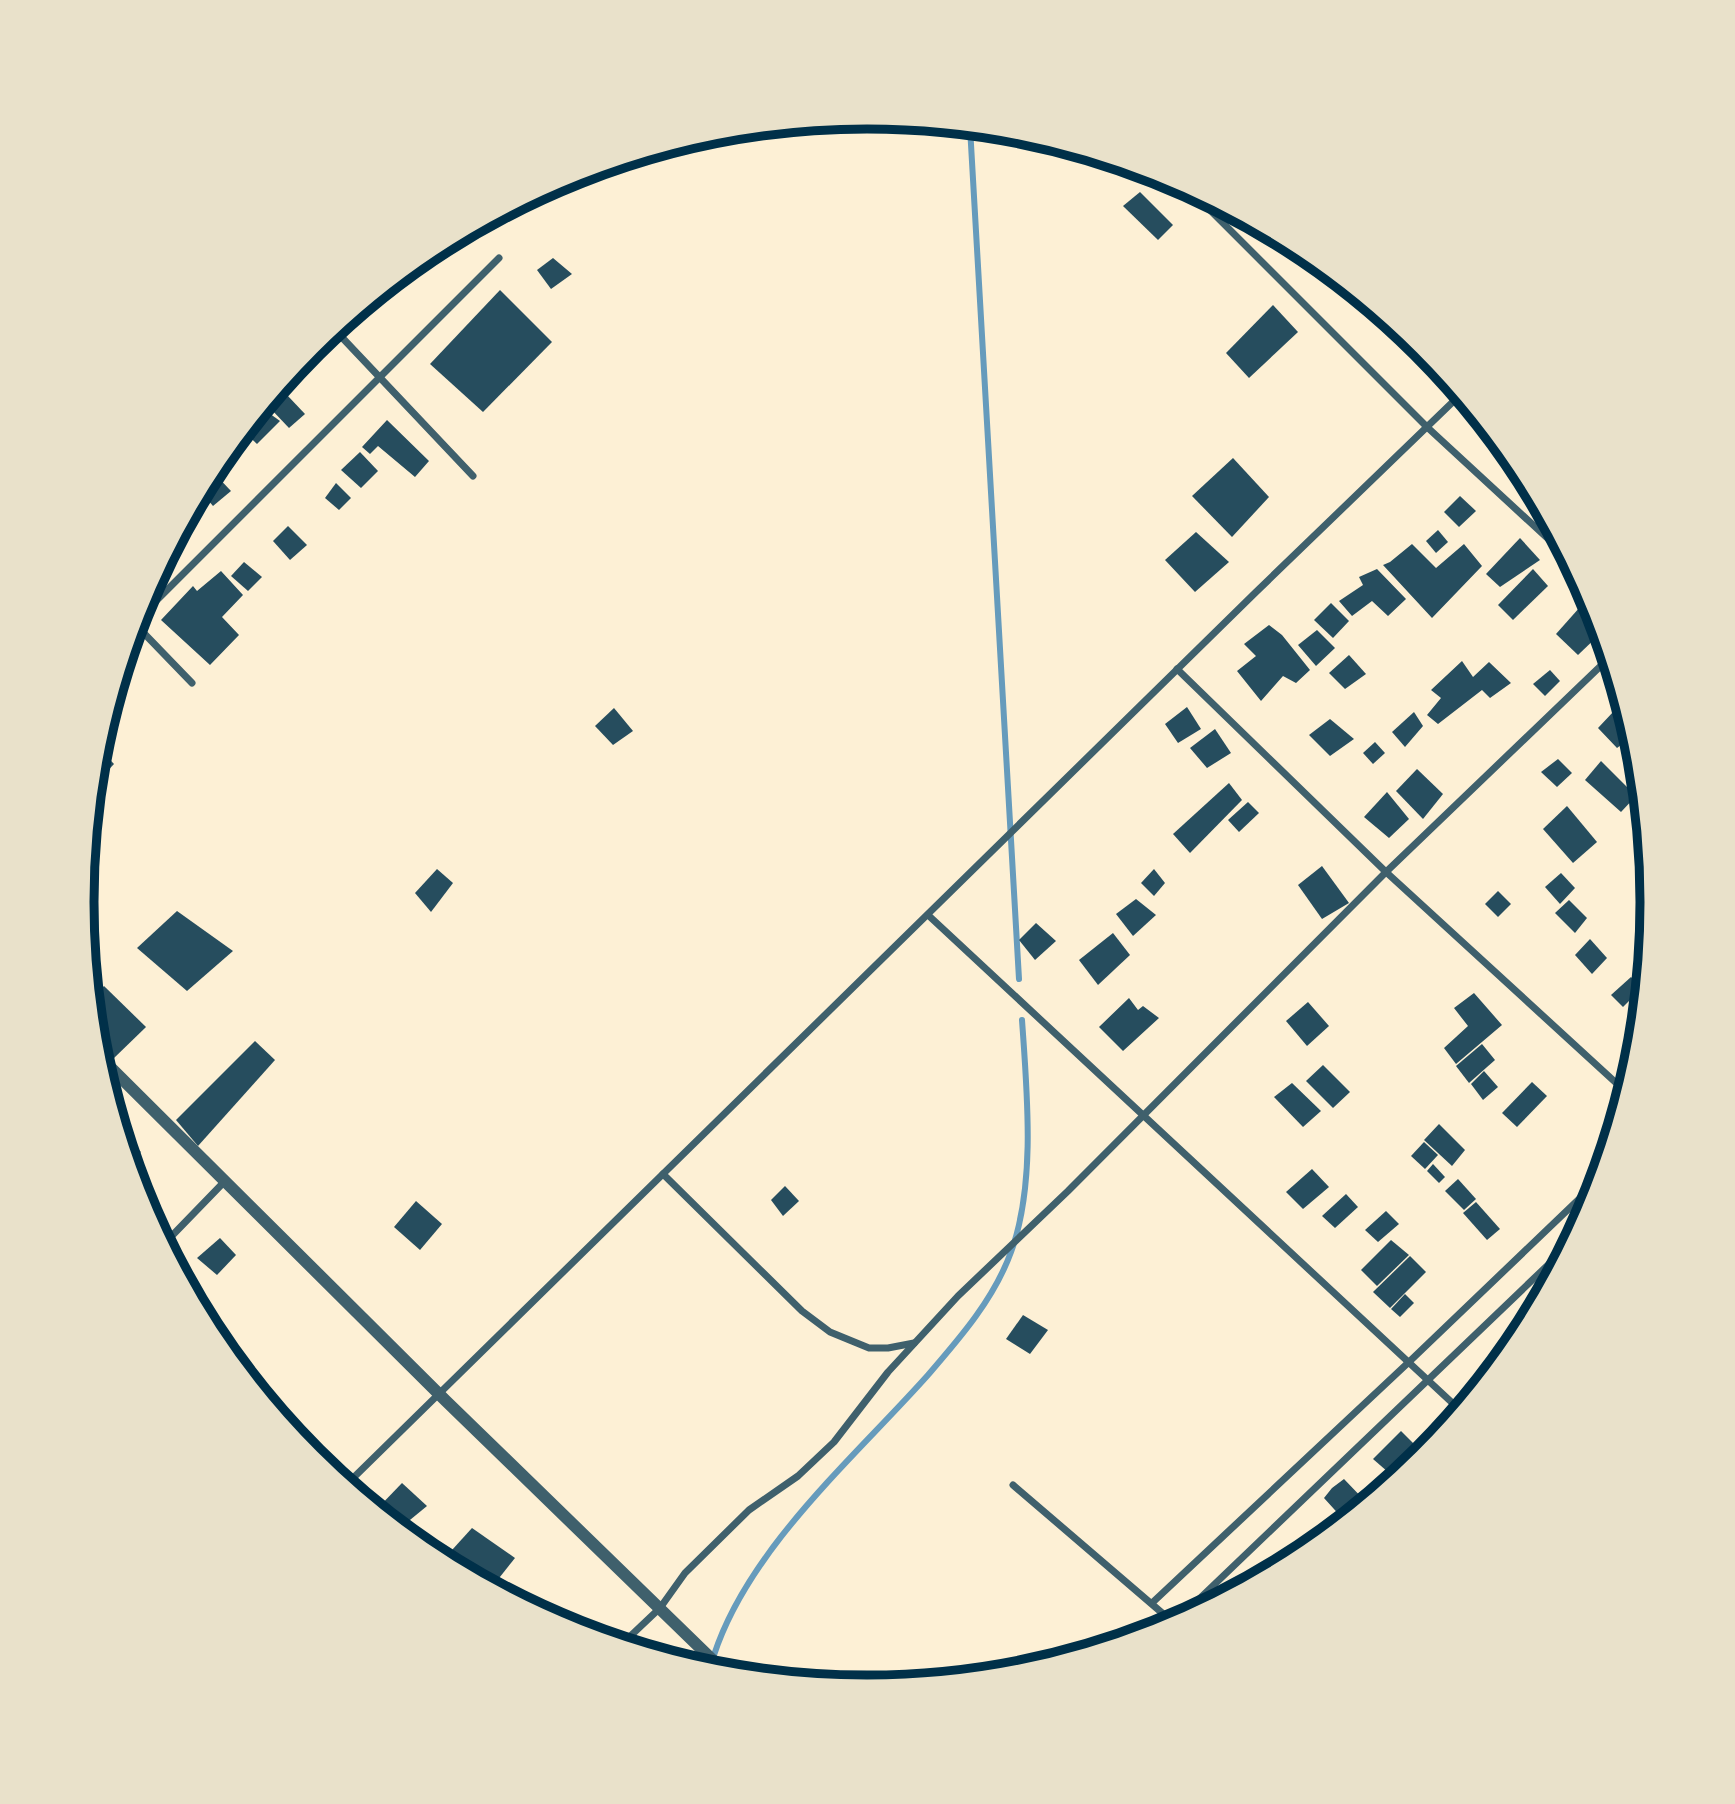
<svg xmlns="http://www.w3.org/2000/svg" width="1735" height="1804" font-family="Cabin,sans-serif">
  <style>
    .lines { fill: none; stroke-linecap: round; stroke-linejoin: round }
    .stream { stroke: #669bbc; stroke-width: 6 }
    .building { fill: #264d5e }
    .minor { stroke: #3f606c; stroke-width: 7 }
    .tertiary { stroke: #3f606c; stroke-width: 12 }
    .rim { fill: none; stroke: #003049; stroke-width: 9 }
  </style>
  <rect width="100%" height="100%" fill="#fdf0d5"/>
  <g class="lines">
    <g class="stream">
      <path d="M970,127l49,852"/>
      <path d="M714,1655c35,-107 140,-197 214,-280 32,-37 66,-76 83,-123 25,-68 16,-160 11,-232"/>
    </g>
  </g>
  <g class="building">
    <path d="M1140,192l33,33 -15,15 -35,-34z"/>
    <path d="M443,243l2,1 -20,18 -3,-5z"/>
    <path d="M553,258l19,16 -21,15 -14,-19z"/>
    <path d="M500,290l52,52 -69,70 -53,-48z"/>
    <path d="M1273,305l25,27 -49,46 -23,-25z"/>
    <path d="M287,395l18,19 -16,14 -19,-20z"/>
    <path d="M262,408l18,13 -23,23 -14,-13z"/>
    <path d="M387,420l42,41 -14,16 -37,-31 -8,8 -8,-7z"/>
    <path d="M360,452l18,19 -17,17 -20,-18z"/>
    <path d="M1233,458l36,39 -37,40 -40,-41z"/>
    <path d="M212,471l19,20 -18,15 -12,-14z"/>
    <path d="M336,483l15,15 -12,12 -14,-12z"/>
    <path d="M1460,496l16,15 -17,16 -15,-15z"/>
    <path d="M194,504l8,7 -19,19 -2,-2z"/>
    <path d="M288,526l19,19 -17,15 -17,-19z"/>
    <path d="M1438,530l10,12 -12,11 -10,-12z"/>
    <path d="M1196,532l33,30 -34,30 -30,-32z"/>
    <path d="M1520,538l20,22 -40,27 -14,-13z"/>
    <path d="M1412,544l24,24 28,-24 18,22 -50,52 -49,-53 7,-3z"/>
    <path d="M244,562l18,15 -14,14 -17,-15z"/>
    <path d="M1377,569l29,30 -18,17 -16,-15 -20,15 -13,-15 24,-16 -4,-8z"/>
    <path d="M1533,569l15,17 -35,34 -15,-15z"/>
    <path d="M221,571l22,24 -21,22 17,18 -29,30 -49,-45 32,-34 4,5z"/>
    <path d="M1588,598l5,5 9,29 -24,23 -22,-21z"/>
    <path d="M1331,603l18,18 -16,17 -19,-18z"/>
    <path d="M1269,625l13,10 28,35 -14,13 -13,-7 -22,25 -24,-30 19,-15 -12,-12z"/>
    <path d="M1317,630l18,18 -19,18 -18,-21z"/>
    <path d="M1349,655l17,19 -21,15 -16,-16z"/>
    <path d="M1462,661l11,16 16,-15 22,21 -21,15 -8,-8 -44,34 -11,-9 14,-17 -10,-8z"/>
    <path d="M1550,670l10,11 -15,15 -12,-12z"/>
    <path d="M1187,707l14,22 -23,14 -13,-19z"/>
    <path d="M614,708l19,23 -20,14 -18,-19z"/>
    <path d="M1614,711l18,18 7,35 -18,-19 -4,3 -19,-20z"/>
    <path d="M1414,712l9,14 -18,21 -13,-15z"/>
    <path d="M1330,719l24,20 -24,17 -21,-21z"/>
    <path d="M1215,729l16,24 -24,15 -17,-20z"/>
    <path d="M1375,742l10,11 -12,11 -10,-11z"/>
    <path d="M98,747l16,17 -16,17 -3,-4z"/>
    <path d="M1558,759l14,14 -15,14 -16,-15z"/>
    <path d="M1601,761l35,35 -15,16 -36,-32z"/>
    <path d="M1417,769l26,25 -20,25 -27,-28z"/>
    <path d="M1229,783l13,17 -52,53 -17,-19z"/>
    <path d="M1387,792l22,27 -20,19 -25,-21z"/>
    <path d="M1248,802l11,11 -20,19 -11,-12z"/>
    <path d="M1567,806l30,36 -24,21 -30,-34z"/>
    <path d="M1322,866l27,37 -27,16 -24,-34z"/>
    <path d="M437,869l16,14 -22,29 -16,-19z"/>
    <path d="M1154,869l11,14 -11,13 -13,-13z"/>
    <path d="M1561,873l14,15 -15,16 -15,-17z"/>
    <path d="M1498,891l13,13 -13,13 -13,-13z"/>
    <path d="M1136,899l20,16 -23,21 -17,-22z"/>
    <path d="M1569,900l18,18 -12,15 -20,-20z"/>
    <path d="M177,911l56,40 -46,40 -50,-43z"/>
    <path d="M1036,923l20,18 -21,19 -16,-20z"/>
    <path d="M1113,933l17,22 -32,30 -19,-25z"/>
    <path d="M1590,939l17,19 -15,16 -17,-19z"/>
    <path d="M1631,977l11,11 -19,19 -12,-12z"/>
    <path d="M104,986l42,41 -34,33 -16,-17 -4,-45z"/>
    <path d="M1474,993l28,32 -46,39 -12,-16 24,-22 -14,-18z"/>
    <path d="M1129,998l9,12 5,-4 16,12 -36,33 -24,-24z"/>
    <path d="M1308,1002l21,24 -22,20 -21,-25z"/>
    <path d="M1642,1006l-2,23 -10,-11z"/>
    <path d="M255,1041l20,19 -77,86 -22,-26z"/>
    <path d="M1482,1044l13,16 -26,23 -13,-17z"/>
    <path d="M1323,1065l27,27 -17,16 -27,-27z"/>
    <path d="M1484,1071l14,16 -15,13 -12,-16z"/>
    <path d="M1532,1082l15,14 -30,31 -15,-14z"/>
    <path d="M1292,1083l29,28 -18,16 -29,-30z"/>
    <path d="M1439,1124l26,26 -13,16 -28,-26z"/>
    <path d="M125,1138l16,14 -11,10 -7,-22z"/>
    <path d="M1424,1142l14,13 -13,14 -14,-13z"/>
    <path d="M1433,1164l12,13 -6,6 -12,-12z"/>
    <path d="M1312,1169l17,18 -26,22 -17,-17z"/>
    <path d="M1458,1179l18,20 -12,11 -19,-19z"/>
    <path d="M785,1186l14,15 -16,15 -12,-16z"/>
    <path d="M1346,1194l12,13 -23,21 -13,-12z"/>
    <path d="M416,1201l26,23 -22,26 -26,-23z"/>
    <path d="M1476,1202l24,27 -13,11 -24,-27z"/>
    <path d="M1386,1211l13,13 -21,18 -13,-12z"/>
    <path d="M220,1238l16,17 -19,20 -20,-17z"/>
    <path d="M1391,1240l18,15 -32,31 -16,-16z"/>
    <path d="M1410,1256l16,16 -36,36 -17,-16z"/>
    <path d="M1405,1294l9,9 -14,14 -9,-8z"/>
    <path d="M1023,1315l25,15 -18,24 -24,-15z"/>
    <path d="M1525,1316l5,4 -9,17 -10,-10z"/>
    <path d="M1499,1347l8,7 -10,13 -9,-8z"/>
    <path d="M1401,1431l24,24 -29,24 -23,-20z"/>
    <path d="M1344,1479l23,24 -44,36 -3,-3 23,-17 -19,-21 8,-10z"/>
    <path d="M402,1483l25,23 -28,23 -23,-19z"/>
    <path d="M472,1528l43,30 -23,29 -50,-26z"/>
    <path d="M1272,1559l8,9 -45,24 -1,-1z"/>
  </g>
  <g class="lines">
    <g class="minor">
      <path d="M1186,186l241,241 144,133"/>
      <path d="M334,329l139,147"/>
      <path d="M136,621l363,-363"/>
      <path d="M135,624l57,59"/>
      <path d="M1177,669l209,203 240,220"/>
      <path d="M928,915l533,496"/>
      <path d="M663,1174l139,137 28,21 39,16h19l26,-5"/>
      <path d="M164,1244l61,-63"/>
      <path d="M346,1485l910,-893 205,-198"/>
      <path d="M1013,1485l162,139"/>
      <path d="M1152,1603l258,-242 191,-183"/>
      <path d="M1172,1625l400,-383"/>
      <path d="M622,1644l38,-36 25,-35 64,-63 49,-34 36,-34 54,-70 70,-76 110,-105 318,-319 224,-215"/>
    </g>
    <path class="tertiary" d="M97,1054l349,347 280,272"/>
  </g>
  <path d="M0 0H1735V1804H0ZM94 902a773 773 0 1 1 1546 0a773 773 0 1 1-1546 0Z" fill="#e9e1ca" fill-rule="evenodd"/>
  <path class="rim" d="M94 902a773 773 0 1 1 1546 0a773 773 0 1 1-1546 0Z"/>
</svg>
